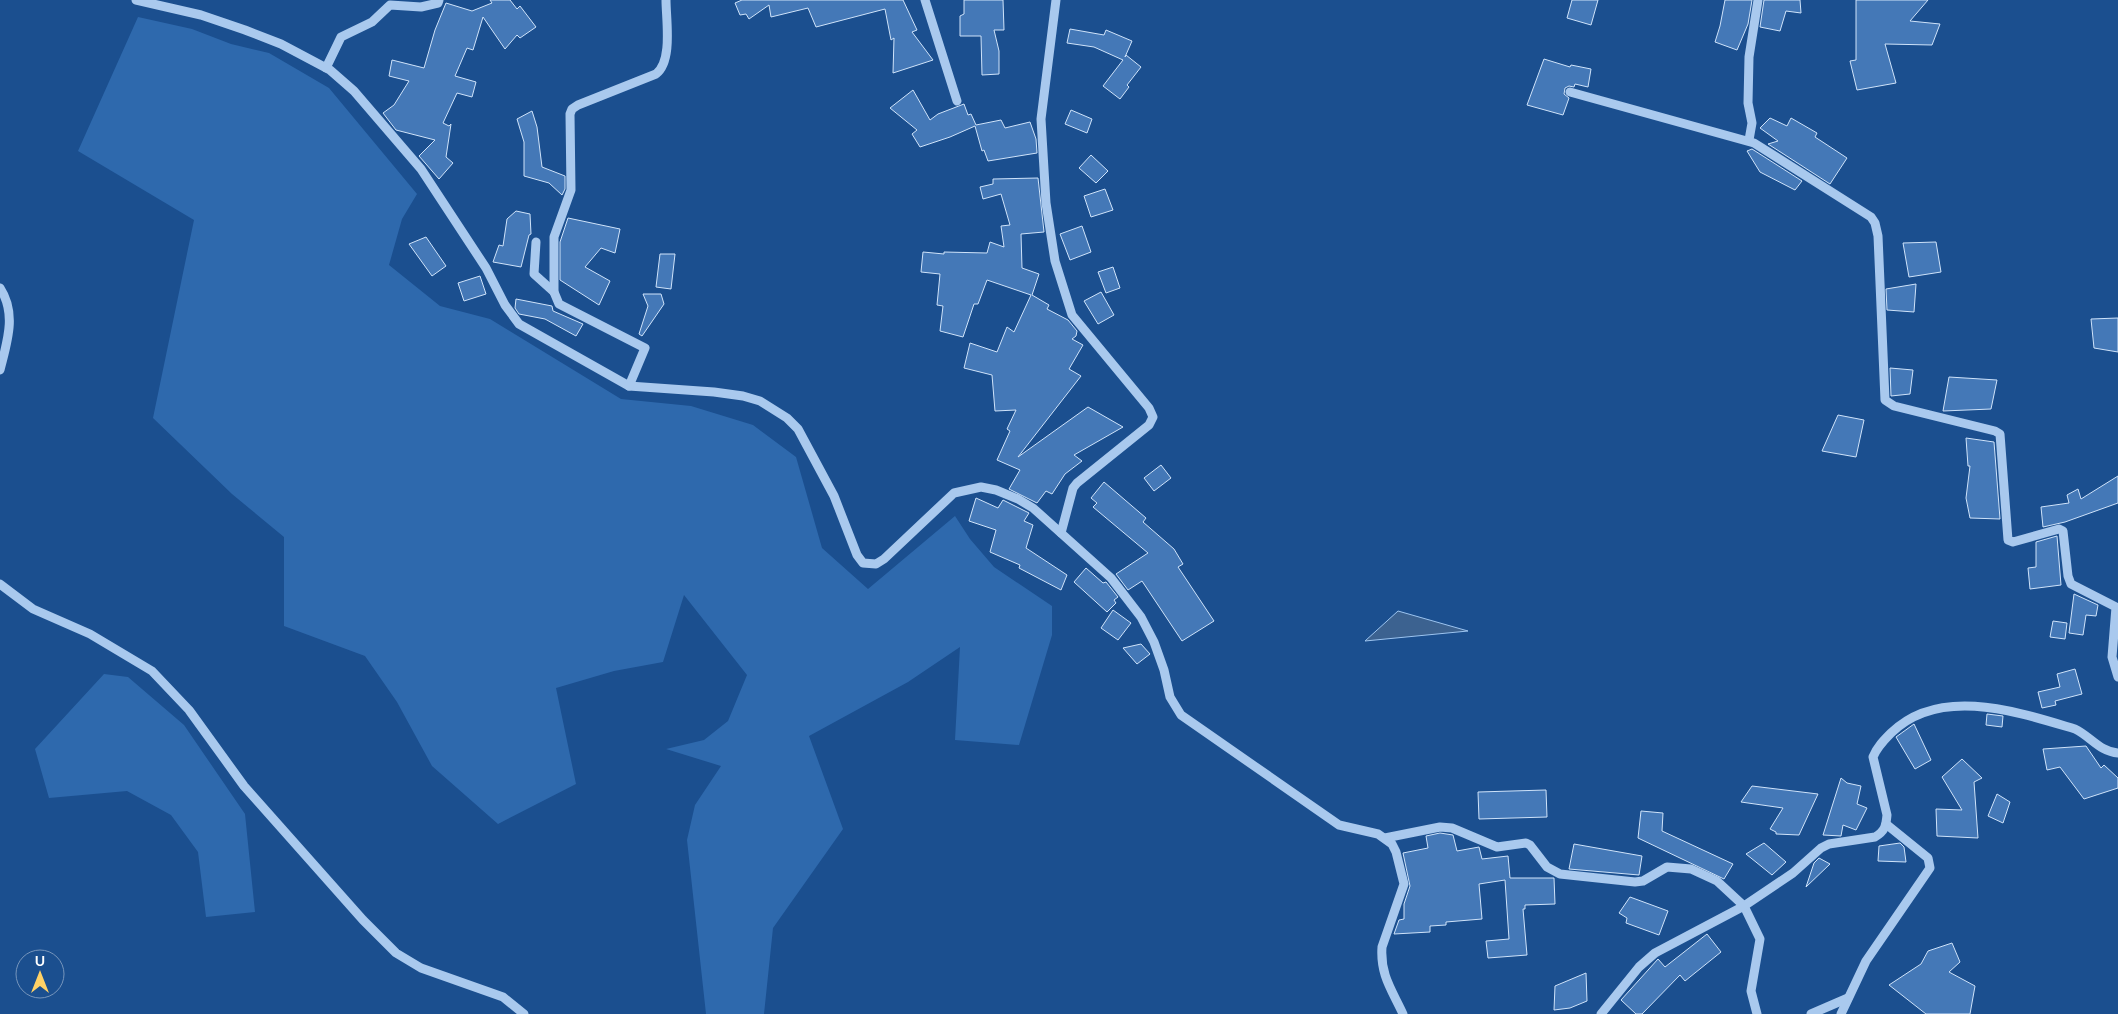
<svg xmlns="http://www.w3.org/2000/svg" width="2118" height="1014" font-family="Lato,sans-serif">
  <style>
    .green { fill: #2e69ad }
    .water { fill: #3c6290; stroke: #9cc4f0 }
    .building { fill: #4478b7; stroke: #cfe3fa }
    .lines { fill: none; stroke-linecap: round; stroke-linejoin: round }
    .minor { stroke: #a9c9ee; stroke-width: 9 }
  </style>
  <rect width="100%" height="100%" fill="#1b4f8f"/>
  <g class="green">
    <path d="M138,17l54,12 39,15 38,9 60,35 88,106 -15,25 -13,46 51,41 50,13 131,80 70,7 62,19 43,32 26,91 46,41 87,-73 15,23 24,28 58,39v29l-33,110 -64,-5 5,-93 -52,35 -99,54 34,93 -70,99 -9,86h-58l-19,-174 8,-35 26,-39 -55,-17 38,-9 24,-19 19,-46 -63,-80 -21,67 -49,9 -58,17 20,96 -78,40 -66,-58 -35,-64 -32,-46 -81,-30v-89l-52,-43 -79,-76 41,-198 -116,-69z"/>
    <path d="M104,674l24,3 56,48 61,89 10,98 -49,5 -8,-65 -27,-37 -44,-24 -78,7 -14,-49z"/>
  </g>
  <path class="water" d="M1398,611l70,20 -103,10z"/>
  <g class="building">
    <path d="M490,0h20l7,9 3,-3 16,21 -16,11 -3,-3 -12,14 -22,-32 -10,33 -6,-2 -12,28 21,6 -4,15 -15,-4 -14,30 6,3 2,-2 -5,33 7,6 -14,16 -20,-23 16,-16 -39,-10 -13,-17 11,-8 15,-24 -20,-5 3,-16 32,8 11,-38 11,-27 26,8 20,-8z"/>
    <path d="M742,0h161l14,30 -5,2 21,28 -40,13 1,-35 -3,2 -6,-31 -69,18 -8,-19 -37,9 -2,-12 -20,14 -3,-5 -6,1 -5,-12z"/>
    <path d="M964,0h39l1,30h-10l5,21v23l-17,1 -1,-39h-21v-20l4,-2z"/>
    <path d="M1572,0h26l-7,25 -24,-7z"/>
    <path d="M1725,0h27l-4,24 -11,26 -22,-8 5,-16z"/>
    <path d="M1764,0h36l1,13 -15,-2 -6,20 -20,-4z"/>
    <path d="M1856,0h72l-18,21 30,3 -8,21 -47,-1 11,39 -39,7 -7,-29 6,-1z"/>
    <path d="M1070,29l34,6 2,-5 26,11 -7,16 1,-2 15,12 -14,18 2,2 -9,12 -17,-13 20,-26 -29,-13 -27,-4z"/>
    <path d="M1544,59l26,8 1,-2 20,4 -3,18 -13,-3 -1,3 -5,-1 -4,2 -1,6 5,4 -6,17 -36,-10z"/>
    <path d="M913,90l17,30 8,-6 26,-10 4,11 3,-1 5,11 25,-5 4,8 25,-6 6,17 1,14 -49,8 -4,-11 -2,1 -7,-25 -25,11 -30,10 -8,-13 5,-4 -27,-22z"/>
    <path d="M1071,110l21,9 -5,14 -22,-9z"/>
    <path d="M532,111l5,16 5,40 23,9v13l-3,6 -13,-12 -25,-7v-34l-7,-23z"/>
    <path d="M1770,118l17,8 4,-8 26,15 -2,4 32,21 -17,26 -62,-40 10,-3 -18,-13z"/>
    <path d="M1752,149l50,32 -7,9 -35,-18 -13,-21z"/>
    <path d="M1091,155l17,16 -12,12 -17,-15z"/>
    <path d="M1038,178l6,54 -23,2 1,34 17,6 -7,21 17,10 -2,4 21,11 9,11 -1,5 -4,3 11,6 -14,24 12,7 -63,81 70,-50 35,20 -49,28 8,6 -17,13 -13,20 -6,-3 -9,12 -28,-14 11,-19 -23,-10 13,-29 -3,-2 9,-19 -21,1 -3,-36 -28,-7 6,-25 27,9 10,-25 7,5 17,-37 -44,-15 -9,24h-4l-11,33 -23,-6 3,-25 -6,-1 3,-31 -19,-2 2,-20 21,2v-2l43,1 3,-11 14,5 -3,-21 9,-1 -9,-31 -18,5 -3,-12 13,-3v-5z"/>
    <path d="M1105,189l8,21 -22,7 -7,-21z"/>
    <path d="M516,211l14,3 1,20 -2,1 -8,32 -28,-5 6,-17 4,1 4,-27z"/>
    <path d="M568,218l52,11 -5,24 -14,-5 -16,19 25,14 -11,24 -39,-25v-38z"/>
    <path d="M1082,226l9,26 -21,8 -10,-26z"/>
    <path d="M426,237l20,29 -14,10 -23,-32z"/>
    <path d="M1936,242l5,30 -32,5 -6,-34z"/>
    <path d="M660,254h15l-4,35 -15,-2z"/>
    <path d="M1113,267l7,21 -14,5 -8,-21z"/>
    <path d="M480,276l6,18 -22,7 -6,-18z"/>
    <path d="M1916,284l-2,28 -27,-2 -1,-21z"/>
    <path d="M1101,292l13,23 -16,9 -14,-23z"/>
    <path d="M643,294h18l3,10 -22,32 -3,-2 9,-28z"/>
    <path d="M516,299l36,7 1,5 30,13 -7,12 -31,-17 -26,-5 -4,-6z"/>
    <path d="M2118,318v34l-24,-4 -3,-29z"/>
    <path d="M1890,368l23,2 -3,24 -19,2z"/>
    <path d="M1949,377l48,3 -6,29 -48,2z"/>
    <path d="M1838,415l26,5 -8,37 -34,-6z"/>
    <path d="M1966,438l28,4 6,77 -30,-1 -4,-20 4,-32h-2z"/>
    <path d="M1161,465l10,13 -17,13 -10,-13z"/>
    <path d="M2118,476v27l-53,19 -22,5 -2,-20 28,-4 -2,-8 11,-6 3,10z"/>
    <path d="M1104,482l42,36 -3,4 31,27 9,15 -5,3 36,54 -32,20 -40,-60 -14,9 -12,-16 32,-21 -55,-46 4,-4 -6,-5z"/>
    <path d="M976,498l22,10 5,-8 26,13 -5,8 9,4 -7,23 41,27 -6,15 -42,-22 1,-3 -30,-13 6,-22 -27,-9z"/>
    <path d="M2057,536l4,49 -31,4 -2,-21 8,-1v-25z"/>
    <path d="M1086,568l17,15 3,-1 12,15 -4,3 2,3 -9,9 -33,-30z"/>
    <path d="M2074,594l24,11 -2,11 -10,-1 -3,20 -14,-2z"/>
    <path d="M1113,610l18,13 -13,17 -17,-12z"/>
    <path d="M2053,621l14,2 -2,16 -15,-2z"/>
    <path d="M1141,644l9,10 -13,10 -14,-16z"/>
    <path d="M2075,669l7,25 -27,7 1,4 -14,3 -4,-16 22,-5 -3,-13z"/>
    <path d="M1987,714l16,2 -1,11 -16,-2z"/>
    <path d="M1914,724l17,36 -16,9 -19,-32z"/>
    <path d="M2086,746l15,22 3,-3 14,13v10l-34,11 -24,-32 -13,3 -4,-21z"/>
    <path d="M1962,759l20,19 -8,4 4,56 -41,-2 -1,-27 26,1 -20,-33z"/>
    <path d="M1841,778l6,5 14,3 -4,18 10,4 -11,22 -13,-5 -2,11 -18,-1z"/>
    <path d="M1752,786l66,8 -19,41 -23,-1v-2l-6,-3 13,-21 -42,-6z"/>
    <path d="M1546,790l1,27 -68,2 -1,-27z"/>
    <path d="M1997,794l13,8 -7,21 -15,-7z"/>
    <path d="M1641,811l22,2 -1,18 71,33 -9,15 -86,-41z"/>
    <path d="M1440,833l13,2 4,16 22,-4 3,12 26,-3 2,22h44l1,26 -30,1v4h-2l4,46 -39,3 -2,-17 23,-2 -4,-59 -26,4 3,35 -36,3v3l-16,1v6l-36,2 5,-14 5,-1v-15l6,-18 -7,-33 25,-5 -2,-12z"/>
    <path d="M1764,843l22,19 -14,13 -26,-21z"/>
    <path d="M1900,843l4,4 2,15 -28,-1 1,-15z"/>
    <path d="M1574,844l68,12 -3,19 -70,-6z"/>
    <path d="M1819,858l11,6 -24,23 8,-24z"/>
    <path d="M1630,897l38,14 -9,24 -33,-12 1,-5 -8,-5z"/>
    <path d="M1707,934l14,18 -36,29 -5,-6 -38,39h-6l-15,-14 37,-41 7,8z"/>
    <path d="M1952,943l8,19 -11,10 26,14 -5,28h-44l-37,-29 32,-21 7,-13z"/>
    <path d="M1586,973l1,28 -17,7 -16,2 1,-24z"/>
  </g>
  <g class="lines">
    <g class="minor">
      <path d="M136,0l65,15 44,15 36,14 49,26 24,21 67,78 65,99 19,37 14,19 110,62 85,6 29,4 17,5 27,17 11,11 36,67 23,59 6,8 13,1 8,-5 70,-66 27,-6 15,3 22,9 15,9 78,70 30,39 13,25 10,28 6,27 11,18 158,110 39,9 14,10 4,8 8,32 -22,63c-2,28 10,43 21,67"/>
      <path d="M925,0l32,101"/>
      <path d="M1056,0l-15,119 5,84 9,58 17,54 77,93 4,9 -4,8 -72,58 -4,5 -12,45"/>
      <path d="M326,68l15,-31 31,-15 18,-17 31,2 17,-4 1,-3"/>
      <path d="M1570,92l184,51 117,74 4,6 3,13 7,164 9,6 101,25 5,3 8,106 5,2 46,-13 4,2 5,45 3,8 45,23 -4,50 6,20"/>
      <path d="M1749,140l3,-17 -4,-20 1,-46 9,-57"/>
      <path d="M536,242l-2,32 20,18"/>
      <path d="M0,288c17,26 7,54 0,82"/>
      <path d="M629,386l16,-38 -86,-44 -5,-12v-55l17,-47 -1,-76 2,-5 6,-4 78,-31c17,-13 10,-54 10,-74"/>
      <path d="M0,584l33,25 57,25 62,37 37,39 55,76 119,134 33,33 25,15 82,29 21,17"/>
      <path d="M1385,838l55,-11 12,1 45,19 29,-4 4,2 17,22 13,7 75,8 8,-1 24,-14 24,2 26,12 27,25 16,33 -9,52 6,23"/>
      <path d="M1601,1014l38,-47 16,-14 89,-47 49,-33 28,-25 8,-4 46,-7c10,-6 11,-11 12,-22l-14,-58c4,-10 11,-17 18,-24 49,-48 127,-21 184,-4 15,7 25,23 43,24"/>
      <path d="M1811,1014l37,-16"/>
      <path d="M1841,1014l25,-53 64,-93 -2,-10 -42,-34"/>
    </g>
  </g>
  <g transform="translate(40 974)"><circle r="24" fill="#1b4f8f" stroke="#7695bc"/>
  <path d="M0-4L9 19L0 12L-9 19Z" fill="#ffd166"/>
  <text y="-8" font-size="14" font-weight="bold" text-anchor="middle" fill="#ffffff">U</text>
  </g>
</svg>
